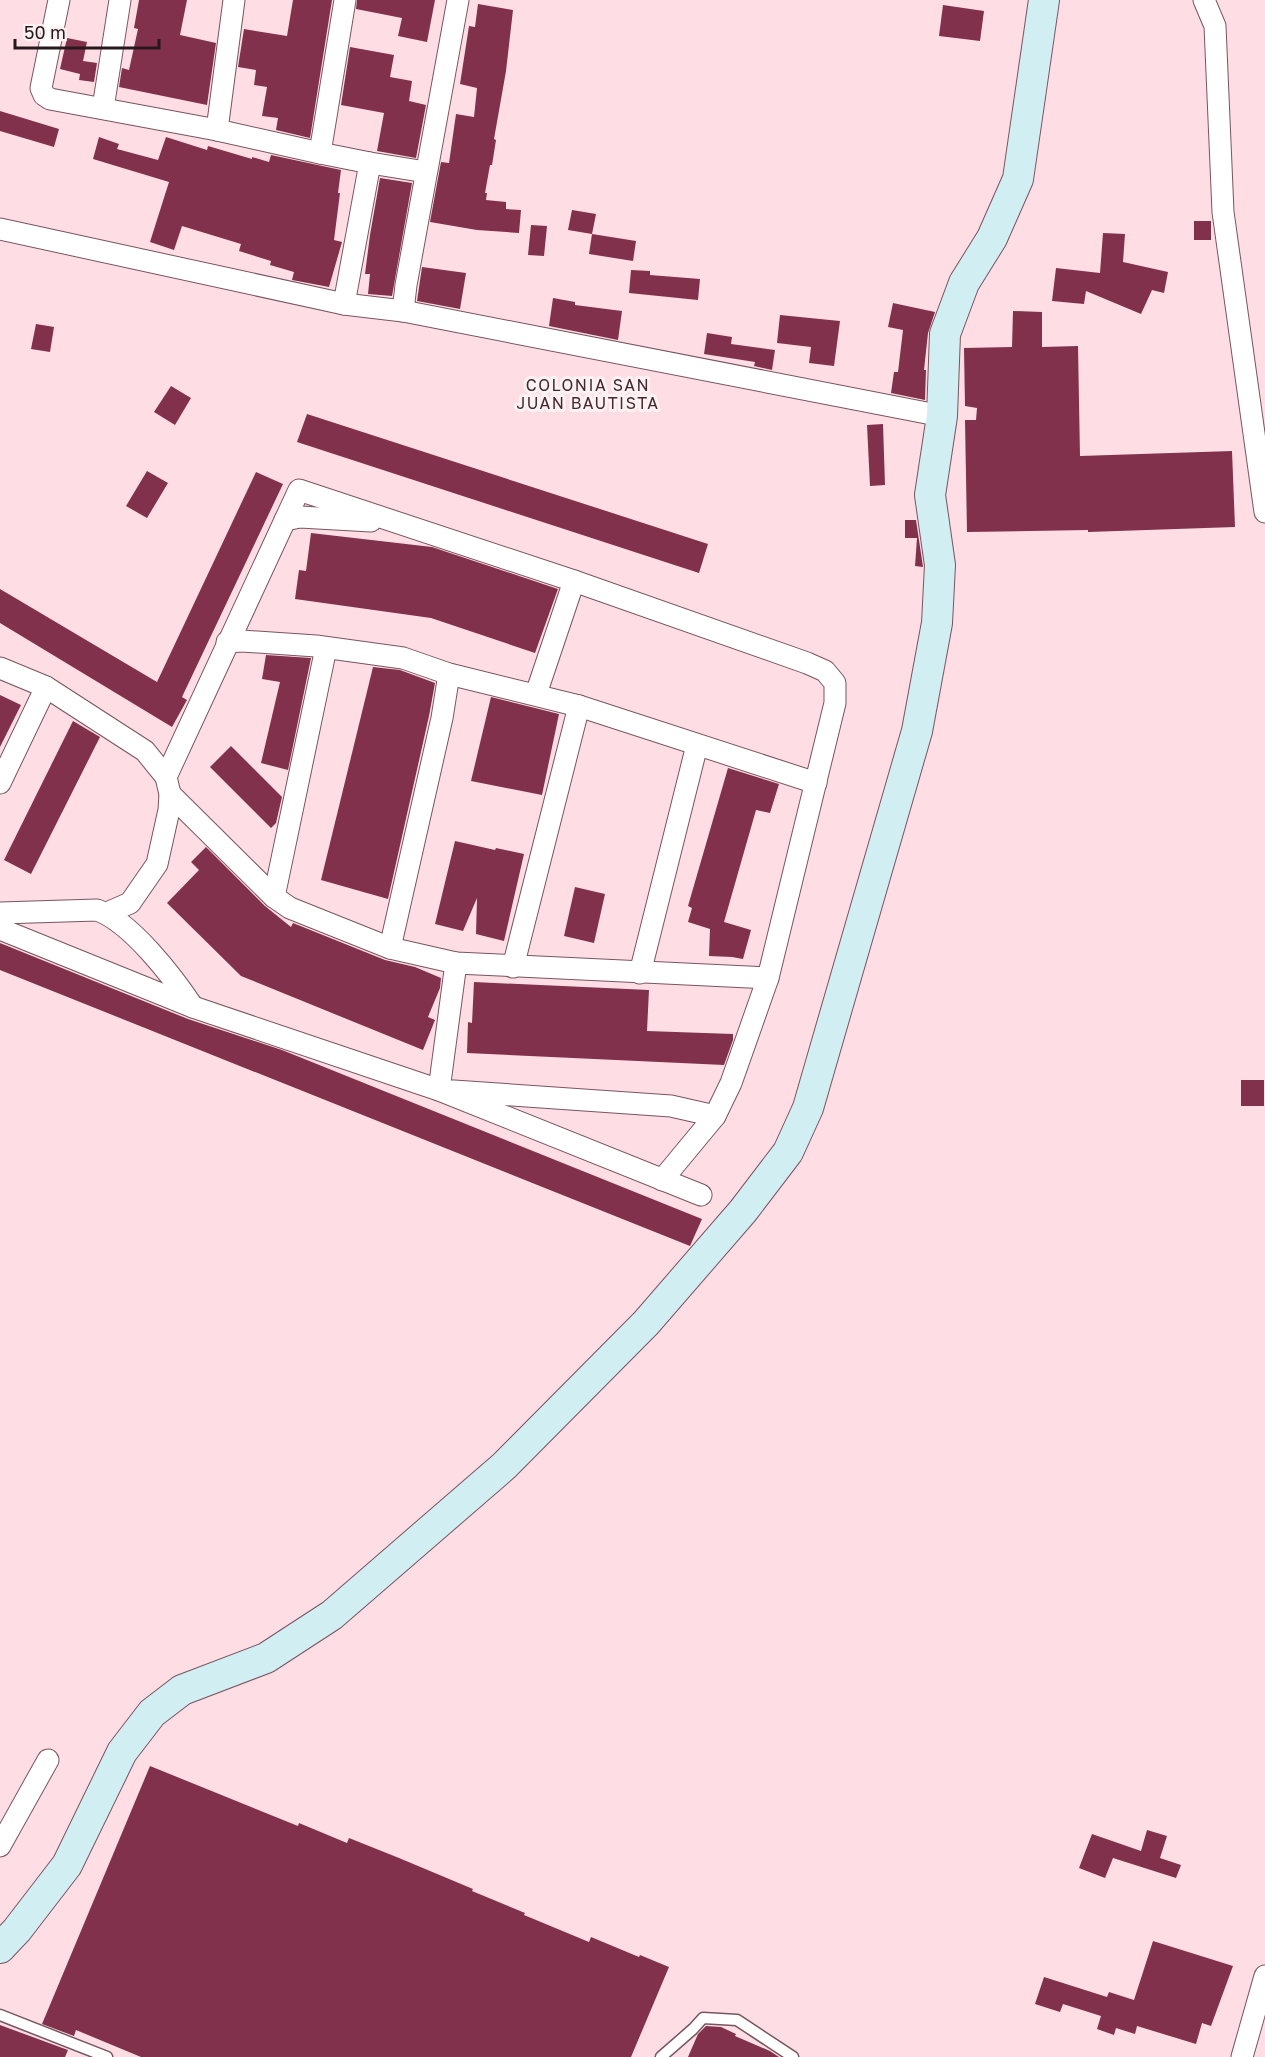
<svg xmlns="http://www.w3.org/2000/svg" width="1265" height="2057" font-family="'Golos Text',sans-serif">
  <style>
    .building { fill: #82314c }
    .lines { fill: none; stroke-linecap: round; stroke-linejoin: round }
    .lane-casing { stroke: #78555e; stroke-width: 13 }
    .street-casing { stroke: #78555e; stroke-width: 23 }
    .secondary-casing { stroke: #78555e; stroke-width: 32 }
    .lane { stroke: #fff; stroke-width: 10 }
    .street { stroke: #fff; stroke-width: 21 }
    .secondary { stroke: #d1eef3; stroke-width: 30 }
    .labels { text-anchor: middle; stroke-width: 6; stroke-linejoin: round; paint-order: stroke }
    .neighbourhood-label { font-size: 16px; letter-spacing: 1.5px; fill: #472830; stroke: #fbf2f4 }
  </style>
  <rect width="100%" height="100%" fill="#ffdde5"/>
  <g class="building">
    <path d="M139,0h48l-7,35 36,8 -9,62 -88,-18 3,-19 7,2 9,-41 -4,-1z"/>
    <path d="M293,0h39l-22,138 -34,-8 2,-12 -16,-2 5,-29 -13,-2 2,-15 -18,-3 6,-38 43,7z"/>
    <path d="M357,0h78l-8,42 -29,-6 4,-18 -46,-9z"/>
    <path d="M478,4l35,6 -7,61 -12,68 2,1 -4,25h-2l-5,28h2l-1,7 20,2v7l15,1 -2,23 -42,-3 -47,-8 11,-60 8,1 7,-49 18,3 3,-29 -17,-4 9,-58 6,1z"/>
    <path d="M943,5l41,6 -4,30 -41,-5z"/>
    <path d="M67,38l20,4 -4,19 14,2 -3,19 -15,-2 1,-6 -20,-5z"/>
    <path d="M350,47l44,8 -4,22 22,4 -3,20 17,4 -10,53 -39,-7 7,-38 -43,-8z"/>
    <path d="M0,111l59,18 -5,18 -54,-16z"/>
    <path d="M99,137l20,7 -2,5 41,11 8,-23 41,13 1,-4 44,13v-2l17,5 2,-7 70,15 -3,23h2l-6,47 8,2 -13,45 -37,-7 2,-8 -24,-7 1,-4 -32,-10 2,-7 -59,-18 -8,24 -24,-8 19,-60 -76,-23z"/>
    <path d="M380,178l32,5 -20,113 -24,-2 2,-20h-5l5,-39z"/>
    <path d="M572,210l24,4 -4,20 -24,-4z"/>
    <rect x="1194" y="221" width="17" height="19"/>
    <path d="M531,225l16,1 -3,30 -16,-1z"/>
    <path d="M1103,233l22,1 -2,28 45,10 -4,21 -12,-3 -11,24 -55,-23 -2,13 -32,-3 4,-33 44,5z"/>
    <path d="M592,234l44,7 -3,20 -44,-7z"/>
    <path d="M422,267l44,6 -6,36 -43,-8z"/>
    <path d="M631,270l19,1v4l50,4 -2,21 -69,-7z"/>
    <path d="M553,298l22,4v3l47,6 -4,29 -69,-14z"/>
    <path d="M893,303l42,9 -7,21 -4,37h2l-1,30 -34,-7 3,-21h4l5,-42 -15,-3z"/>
    <path d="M1013,311l29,1v35l36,-1 2,110 152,-5 3,76 -147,5v-2l-121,2 -2,-112h11l1,-12 -12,-2 -1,-58 48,-1z"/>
    <path d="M780,315l60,6 -6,45 -25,-3 2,-16 -34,-4z"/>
    <path d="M36,324l18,3 -4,25 -19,-3z"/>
    <path d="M707,333l25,4 -1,7 44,6 -3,20 -18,-4 1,-4 -51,-8z"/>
    <path d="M171,386l20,12 -16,27 -21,-13z"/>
    <path d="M307,414l401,130 -9,29 -402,-131z"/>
    <path d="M883,424l2,61 -15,1 -3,-61z"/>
    <path d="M147,471l21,12 -21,35 -21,-12z"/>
    <path d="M256,472l27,12 -101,213 5,3 -15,27 -172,-104v-34l157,93z"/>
    <path d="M905,520h11l7,47 -8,-1 2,-28h-12z"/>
    <path d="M311,533l121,14 126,42 -23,64 -104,-35 -136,-19 4,-29 7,1z"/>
    <path d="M266,655l45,3 -23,112 -27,-7 19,-81 -18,-3z"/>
    <path d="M373,667l27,3 35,13 -6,33 -41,183 -67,-19z"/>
    <path d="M0,695l21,10 -21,42z"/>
    <path d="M491,697l68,17 -17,81 -71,-14z"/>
    <path d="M73,721l27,16 -69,137 -27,-14z"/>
    <path d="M231,746l51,51 -6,26 -5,5 -61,-61z"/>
    <path d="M728,768l51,16 -9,29 -14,-3 -32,112 27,8 -8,29 -11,-2 -23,-1 1,-27 -22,-7 4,-14 -4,-2z"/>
    <path d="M455,841l40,9 1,-2 28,6 -20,87 -28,-7 1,-36 -14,33 -28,-7z"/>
    <path d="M206,847l59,59 26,21 2,-4 92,37 30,7 26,11 -1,10 -12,29 7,3 -12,30 -182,-74 -74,-73 32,-33 -8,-8z"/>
    <path d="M575,887l30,7 -11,49 -30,-7z"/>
    <path d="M0,943l188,76 94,31 420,169 -12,27 -690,-276z"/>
    <path d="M474,982l175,8 -2,41 86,3v6l-9,25 -257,-12 1,-31 4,1z"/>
    <rect x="1241" y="1080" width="23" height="26"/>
    <path d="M150,1766l148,60 1,-3 48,20 2,-5 50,20 74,31 -1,2 53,22 -1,2 65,27 2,-5 48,20 1,-2 29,12 -38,90h-490l-65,-27 -2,6 -32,-12z"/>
    <path d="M1147,1830l20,6 -7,22 21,7 -5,13 -63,-20 -8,20 -26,-10 13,-34 49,17z"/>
    <path d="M1153,1941l80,25 -22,60 -9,-3 -6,21 -59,-18 -2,8 -19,-6 -2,7 -17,-6 4,-13 -38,-12 -3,8 -25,-8 9,-27 63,20 2,-5 25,8z"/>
    <path d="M0,2025l68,25 -3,7h-65z"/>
    <path d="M706,2026l15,1 15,7 -1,2 35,15 9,6h-91l10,-23z"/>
  </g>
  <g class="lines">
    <defs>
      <g id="lane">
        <path d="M0,2015l107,42"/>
        <path d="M661,2057l32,-28 10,-11 34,2 56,37"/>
      </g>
      <g id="street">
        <path d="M59,0l-18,88 3,7 6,4 167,31 103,23"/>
        <path d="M1204,0l11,26 8,186 42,300"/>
        <path d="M103,108l17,-108"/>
        <path d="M217,130l17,-130"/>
        <path d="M370,163l56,9"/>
        <path d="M0,229l344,75 59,7 539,105"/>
        <path d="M344,304l26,-141 -50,-10 25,-153"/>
        <path d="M403,311l3,-26 52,-285"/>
        <path d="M285,520l15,-3 71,4"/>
        <path d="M227,642l15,-1 74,5 87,12 46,16 130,32 237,77"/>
        <path d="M0,668l46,19 99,64 21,26 4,17 -1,16 -12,54 -27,39 -23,10"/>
        <path d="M536,694l38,-113"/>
        <path d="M166,777l133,-287 275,91 233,82 18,8 10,12v20l-67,275 -37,105 -16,33 -53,64"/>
        <path d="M0,783l46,-96"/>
        <path d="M170,794l104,103 16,11 100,40 66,15 312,15"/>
        <path d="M274,897l52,-249"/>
        <path d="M0,913l97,-3c34,12 76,67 96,97"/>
        <path d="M0,929l193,78 246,83 262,105"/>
        <path d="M390,948l52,-230 7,-44"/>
        <path d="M456,963l-17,127 232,16 44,10"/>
        <path d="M513,967l66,-261"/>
        <path d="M640,973l57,-228"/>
        <path d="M0,1846l48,-86"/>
        <path d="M1242,2057l23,-81"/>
      </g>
      <path id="secondary" d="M0,1948l17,-18 50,-65 55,-113 30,-39 30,-23 84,-32 66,-43 172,-149 142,-143 97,-112 45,-59 20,-44 109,-377 20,-108 3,-58 -10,-70 12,-79 3,-82 19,-51 28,-45 26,-59 26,-179"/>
    </defs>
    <use href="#lane" class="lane-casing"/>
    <use href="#street" class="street-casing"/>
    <use href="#secondary" class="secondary-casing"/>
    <use href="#lane" class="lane"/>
    <use href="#street" class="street"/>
    <use href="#secondary" class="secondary"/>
  </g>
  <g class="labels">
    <g class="neighbourhood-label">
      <text x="588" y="391">COLONIA SAN<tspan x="588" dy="18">JUAN BAUTISTA</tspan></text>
    </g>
  </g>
  <path d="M15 39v9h144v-9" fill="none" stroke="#27181c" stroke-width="3"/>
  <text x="24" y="39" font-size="18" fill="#27181c" stroke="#fbf2f4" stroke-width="4.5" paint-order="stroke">50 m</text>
</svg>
